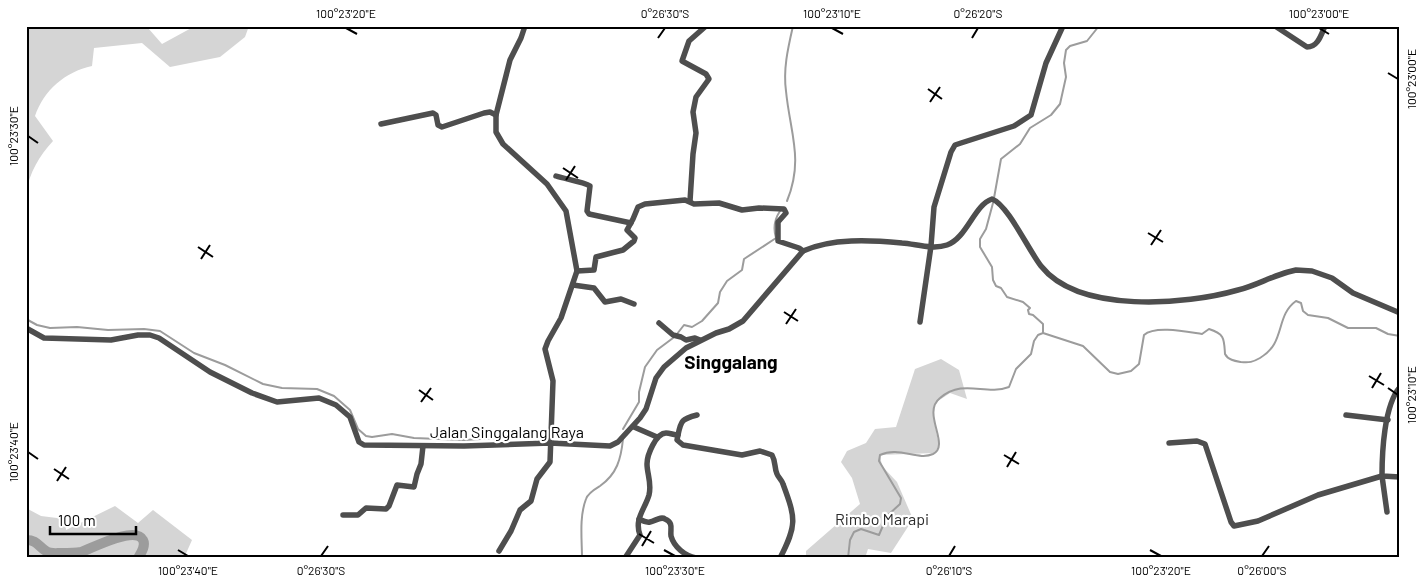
<svg xmlns="http://www.w3.org/2000/svg" width="1426" height="584" font-family="Barlow,sans-serif">
  <style>
    .green { fill: #d5d5d5 }
    .lines { fill: none; stroke-linecap: round; stroke-linejoin: round }
    .stream { stroke: #9c9c9c; stroke-width: 2 }
    .river { stroke: #9c9c9c; stroke-width: 10 }
    .street { stroke: #4e4e4e; stroke-width: 5.5 }
    .ticks { fill: none; stroke: #000; stroke-width: 2 }
    .labels { text-anchor: middle; stroke-width: 4.5; stroke-linejoin: round; paint-order: stroke }
    .street-label { font-size: 16px; fill: #000; stroke: #fff }
    .park-label { font-size: 16px; fill: #2c2c2c; stroke: #fff }
    .quarter-label { font-size: 19px; font-weight: bold; fill: #000; stroke: #fff }
    .neatline { fill: none; stroke: #000; stroke-width: 2 }
    .ticks-label { font-size: 12px; text-anchor: middle; fill: #000 }
  </style>
  <rect width="100%" height="100%" fill="#fff"/>
  <g class="green">
    <path d="M26,26h113l9,2 14,16 33,-18h54l-4,11 -25,20 -50,10 -28,-24 -48,5 -2,18c-27,6 -48,24 -57,50l18,25c-14,15 -23,31 -27,51z"/>
    <path d="M941,359l18,11 8,29 -17,-6 -15,10 -2,14 6,28 -4,8 -55,2 2,11 15,16 16,37 -22,34 -23,-4 -3,9h-59v-7l54,-47 -8,-26 -11,-16 6,-11 19,-8 9,-14 21,-2 19,-58z"/>
    <path d="M115,506l23,17 15,-13 39,30 -8,18h-158v-50l15,8 24,3 1,11z"/>
  </g>
  <g class="lines">
    <g class="stream">
      <path d="M994,198l7,-39 19,-15 10,-16 21,-13 9,-11 6,-27 -2,-14 2,-13 4,-4 17,-5 12,-15"/>
      <path d="M787,201c17,-42 3,-68 -1,-110 -3,-22 2,-43 7,-65"/>
      <path d="M26,319l11,6 13,3 27,-1 31,3 36,-1 16,2 34,22 31,12 38,19 19,4 35,1 17,7 16,14 8,19 8,7 6,1 20,-3 22,4 50,2 52,-3 29,-6"/>
      <path d="M1043,333l40,13 27,26 8,2 13,-3 8,-7 5,-29c11,-10 44,-3 58,-1l7,-5c16,5 15,10 16,25 3,6 10,7 16,8 8,1 12,0 19,-4 26,-15 15,-42 36,-57l5,2 2,8 5,4 20,3 20,10h28l12,6 12,2"/>
      <path d="M677,334l7,-9 8,2 10,-6 16,-18 2,-11 7,-11 15,-11 2,-11 32,-21c-3,-10 -2,-18 4,-27"/>
      <path d="M623,429l16,-27v-10l6,-25 12,-17 16,-12"/>
      <path d="M582,558c0,-18 -3,-41 4,-59 2,-6 9,-10 14,-13 17,-12 21,-27 23,-47"/>
      <path d="M848,558l2,-18 4,-8 7,-3 18,6 8,-19 13,-12 1,-6 -22,-37 1,-6c19,-9 38,6 53,-1 18,-9 -12,-41 7,-56 24,-20 45,-2 69,-11l7,-18 15,-15 3,-13 4,-6 5,-2v-9l-10,-9 -4,-1 -1,-4 2,-2 -7,-6 -16,-5 -6,-9 -5,-2 -3,-6 -1,-13 -12,-20v-8l6,-10 7,-26"/>
    </g>
    <path class="river" d="M26,540c11,0 12,6 20,11 4,3 10,2 15,2 6,0 14,0 20,-1 12,-4 54,-27 62,-12 3,6 -2,13 -5,18"/>
    <g class="street">
      <path d="M1275,26l32,21c11,0 14,-12 18,-21"/>
      <path d="M381,124l52,-11 3,2 2,10 4,2 42,-14 6,-1 6,3"/>
      <path d="M556,176c9,3 28,6 34,10l-3,25 2,3 42,9"/>
      <path d="M690,201l3,-47 3,-21 -3,-21 3,-15 13,-18 -3,-5 -24,-13 7,-20 17,-15"/>
      <path d="M577,271l17,-1 2,-13 27,-7 11,-9 1,-3 -8,-8 6,-11 5,-12 7,-3 40,-4 9,4 25,-1 23,7 17,-2 25,1 2,4 -8,9v19l21,7 4,3"/>
      <path d="M573,285l21,3 11,14 16,-3 13,5"/>
      <path d="M920,322l11,-76 3,-39 17,-55 4,-7 6,-2 53,-17 17,-11 15,-52 17,-37"/>
      <path d="M659,323l14,12 8,2 5,3 9,-2 5,2"/>
      <path d="M26,328l18,10 67,2 27,-5h12l9,3 51,34 42,21 25,9 42,-4 17,7 14,12 9,25 5,3 100,1 86,-3 60,3 8,-4 22,-24 6,-9 10,-31 8,-11 22,-19 30,-15 13,-4 14,-8 60,-70c29,-13 67,-11 99,-8 14,1 31,7 45,2 20,-7 27,-40 45,-46 16,6 37,52 49,67 38,48 145,39 197,24 17,-4 32,-13 50,-18l8,-2 16,1 20,7 21,15 47,20"/>
      <path d="M1400,387c-16,18 -18,66 -18,89l18,1"/>
      <path d="M1346,415l42,5"/>
      <path d="M634,427l23,10"/>
      <path d="M678,435l-1,5 6,5 59,10 18,-4 12,4c4,7 2,12 5,19 1,3 5,6 6,10 13,35 14,41 -3,74"/>
      <path d="M1169,443l28,-2 8,3 26,78 3,4 24,-5 60,-26 64,-19 5,36"/>
      <path d="M343,515h15l8,-7 20,1 3,-3 8,-21 17,2 3,-13 4,-10 2,-18"/>
      <path d="M639,519c4,2 7,4 11,3 5,-1 11,-6 15,-3 9,4 5,10 6,17 3,11 14,20 25,22"/>
      <path d="M499,551l12,-20 9,-21 11,-9 6,-22 13,-17 3,-81 -8,-32 3,-8 13,-23 16,-47 -11,-60 -19,-27 -44,-40 -7,-12v-17l14,-55 11,-22 4,-12"/>
      <path d="M625,558l15,-23c-6,-16 5,-26 9,-40 3,-12 -2,-21 -2,-31 0,-9 9,-31 19,-31 4,0 8,2 12,2 3,-15 4,-16 19,-20"/>
    </g>
  </g>
  <path class="ticks" d="M346,28l11,6M832,28l11,6M1319,28l10,6M658,38l7,-10M972,38l6,-10M1388,73l10,6M928,89l14,10M930,102l10,-15M28,136l10,7M563,168l15,10M566,180l9,-14M1148,233l15,9M1151,245l10,-15M198,247l15,10M201,259l9,-14M784,312l14,9M786,324l10,-15M1369,376l15,9M1372,388l9,-15M1388,388l10,7M419,390l14,10M421,402l10,-14M28,452l10,7M1004,455l15,9M1007,467l9,-15M54,469l15,10M57,481l9,-14M639,534l15,9M642,546l9,-15M178,550l10,6M664,550l11,6M1150,550l11,6M321,556l7,-10M949,556l6,-10M1262,556l7,-10"/>
  <g class="labels">
    <g class="street-label">
      <text x="507" y="438">Jalan Singgalang Raya</text>
    </g>
    <g class="park-label">
      <text x="882" y="525">Rimbo Marapi</text>
    </g>
    <g class="quarter-label">
      <text x="731" y="369">Singgalang</text>
    </g>
  </g>
  <rect width="1426" height="584" fill="none" stroke="#ffffff" stroke-width="55"/>
  <path d="M50 526v8h86v-8" fill="none" stroke="#000000" stroke-width="2.5"/>
  <text x="58" y="526" font-size="15" fill="#000000" stroke="#ffffff" stroke-width="4" paint-order="stroke">100 m</text>
  <rect x="28" y="28" width="1370" height="528" class="neatline"/>
  <g class="ticks-label">
    <text x="346" y="18">100°23'20"E</text>
    <text x="665" y="18">0°26'30"S</text>
    <text x="832" y="18">100°23'10"E</text>
    <text x="978" y="18">0°26'20"S</text>
    <text x="1319" y="18">100°23'00"E</text>
    <text transform="translate(1412 79) rotate(-90)" y="4">100°23'00"E</text>
    <text transform="translate(14 136) rotate(-90)" y="4">100°23'30"E</text>
    <text transform="translate(1412 395) rotate(-90)" y="4">100°23'10"E</text>
    <text transform="translate(14 452) rotate(-90)" y="4">100°23'40"E</text>
    <text x="188" y="575">100°23'40"E</text>
    <text x="321" y="575">0°26'30"S</text>
    <text x="675" y="575">100°23'30"E</text>
    <text x="949" y="575">0°26'10"S</text>
    <text x="1161" y="575">100°23'20"E</text>
    <text x="1262" y="575">0°26'00"S</text>
  </g>
</svg>
